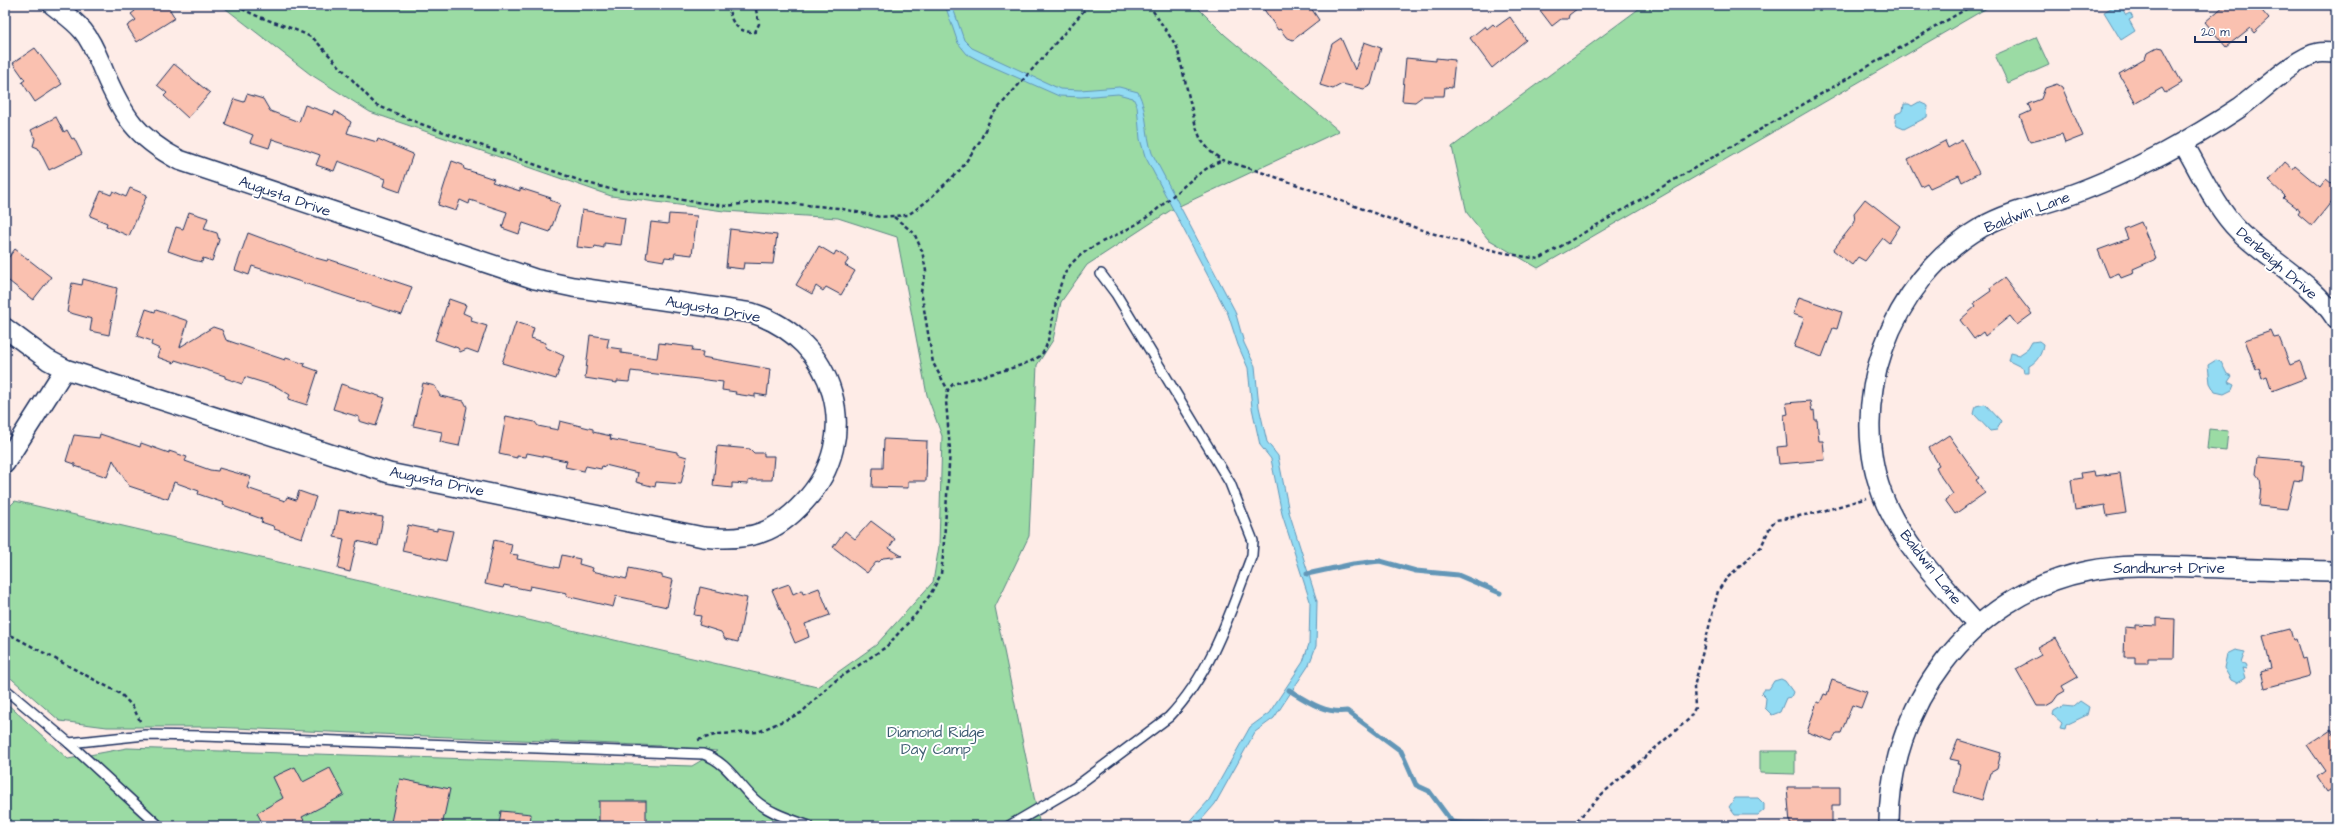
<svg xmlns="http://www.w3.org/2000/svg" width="2341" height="831" font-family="'Architects Daughter',sans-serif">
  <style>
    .green { fill: #9bdba4; stroke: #5b8581 }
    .water { fill: #92dbf3; stroke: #6296b7 }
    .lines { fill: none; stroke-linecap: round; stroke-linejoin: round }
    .stream { stroke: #6296b7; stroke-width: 5 }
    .building { fill: #fac1b0; stroke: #1b2f5e }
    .service-casing { stroke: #1b2f5e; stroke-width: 12 }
    .minor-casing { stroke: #1b2f5e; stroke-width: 22 }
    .path { stroke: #1b2f5e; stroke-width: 2.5; stroke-dasharray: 4 3; stroke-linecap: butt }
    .service { stroke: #fff; stroke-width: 9 }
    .minor { stroke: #fff; stroke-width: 19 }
    .labels { text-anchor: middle; stroke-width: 4; stroke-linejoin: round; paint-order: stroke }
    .street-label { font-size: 15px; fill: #1b2f5e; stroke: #fff }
    .park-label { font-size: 15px; fill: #3b5a70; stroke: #fff }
  </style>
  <rect width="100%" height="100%" fill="#feece7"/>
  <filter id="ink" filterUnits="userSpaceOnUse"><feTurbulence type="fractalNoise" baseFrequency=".025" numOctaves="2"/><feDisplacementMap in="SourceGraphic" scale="8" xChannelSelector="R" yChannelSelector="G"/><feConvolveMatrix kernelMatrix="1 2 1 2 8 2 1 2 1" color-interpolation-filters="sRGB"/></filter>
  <g filter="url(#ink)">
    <g class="green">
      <path d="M221,5h974l30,30 114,96 -168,79 -84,55 -26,37 -8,38 -16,25 -8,171 -34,71 45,219h-1035v-124l63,57 59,-11 565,18 25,-15 -54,-5 -452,-19h-104l-47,-6 -55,-48v-162l10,-10 802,186 59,-42 57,-63 6,-36 3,-110 -15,-41 -30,-158 -59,-19 -114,-7 -113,-15 -241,-84 -60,-38z"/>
      <path d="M1644,5h348l-454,263 -50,-29 -21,-26 -15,-66z"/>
      <path d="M2036,37l13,28 -41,18 -13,-28z"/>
      <path d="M2209,429l19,2 -2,20 -19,-2z"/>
      <path d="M1760,751h35v23l-35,-1z"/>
    </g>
    <g class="water">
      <path d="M945,5h7l12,35 8,8 88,41 20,1 39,-3 19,5c10,20 7,40 14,61l83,158 9,32 11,23 4,41 8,35 11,14 11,56 28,89 -1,45 -7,19 -35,53 -19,14 -40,72 -19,22h-10l23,-26 41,-73 19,-14 34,-51 6,-18 1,-43 -28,-87 -11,-55 -11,-14 -8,-37 -4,-40 -10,-23 -10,-31 -83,-158 -5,-17 -3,-33 -4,-8 -15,-4 -37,3 -22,-1 -77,-34 -15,-8 -9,-11z"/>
      <path d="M2116,5h4l6,10 4,-2 3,5 -4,2 6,11 -14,9 -17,-28z"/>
      <path d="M1919,102l9,4 -1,11 -23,12 -7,-3 -2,-4 1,-8 7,-3 1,-7h5l3,2z"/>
      <path d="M2039,341l4,3c-1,10 -6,18 -14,22v7h-5l-1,-5 -14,-7 2,-8 8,2 9,-6 4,-7z"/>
      <path d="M2216,360l5,2 6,12 5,2 -4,6 6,3 -2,5 -8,4 -9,-2 -5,-9 -2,-18z"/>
      <path d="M1985,404l16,17 -4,9 -7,1 -16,-17 2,-8z"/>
      <path d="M2235,650l10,2 -4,11 5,1 1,2 -1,3 -4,-1 3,10 -8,5 -6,-3 -7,-12 3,-14z"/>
      <path d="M1781,679l4,2 8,11 -2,5 -5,1 -6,14 -8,3 -7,-7 1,-10 -5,-5 3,-4h5l5,-8z"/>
      <path d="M2080,701l9,6 -2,8 -21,10 -1,4 -5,-1 2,-5 -9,-8 1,-4 9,-5 10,1z"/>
      <path d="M1735,798h23l6,6v6l-6,5h-23l-6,-8z"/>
    </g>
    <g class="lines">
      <g class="stream">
        <path d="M1307,574l46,-10 27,-3 36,10 42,4 42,18"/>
        <path d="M1289,690c18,11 36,24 58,21l54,40 15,34 13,6 23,31c16,3 32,-1 46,4"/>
      </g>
    </g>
    <g class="building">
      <path d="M132,5h35l8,13 -38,24 -10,-16 9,-6 -5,-6 4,-3z"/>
      <path d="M1261,5h48l10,15 -26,20 -7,-3 -6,-8 -2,1z"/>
      <path d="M1536,5h46l-13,10 -1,4h-7l-9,7z"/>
      <path d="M2225,5h32l12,14 -15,14 -4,-5 -24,19 -21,-25z"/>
      <path d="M1510,17l16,23 -34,28 -22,-30 15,-12 2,3 6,-5 3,3z"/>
      <path d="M1341,38l14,32 9,-28 17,6 -10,37 -7,4 -22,-5 -9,5 -13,-4 12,-41z"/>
      <path d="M2158,47l5,1 19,35 -17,10 -3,-5 -26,15 -17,-29 26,-15 2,-6z"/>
      <path d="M35,48l27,36 -27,18 -13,-20 3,-2 -12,-17z"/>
      <path d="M1406,58l30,3v-3l19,2 -3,28 -7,-1 -1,9h-21l-8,6 -13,-1z"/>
      <path d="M174,64l36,29 -22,25 -24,-22 3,-3 -10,-8z"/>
      <path d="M2057,84l5,3 21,49 -18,7 -3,-9 -32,8 -10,-26 11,-5 -3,-7 13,-5 4,-11z"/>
      <path d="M247,94l16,5 7,12 29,11 6,-17 29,10 1,-4 16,11 -4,11 30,9 1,-3 35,15 -13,38 -17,-6 2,-7 -47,-18 -4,10 -18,-6 4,-10 -17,-6 -31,-10 -3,9 -19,-6 3,-7 -28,-11 9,-25 10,3z"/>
      <path d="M56,117l8,15 3,-2 5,9 2,-1 8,16 -33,16 -11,-22 -5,-2 2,-7 -4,-9z"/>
      <path d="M1962,140l17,33 -17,9 -3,-7 -29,13 -3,-5 -6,3 -13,-26 37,-19 3,7z"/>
      <path d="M452,161l11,4 1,4 30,10 -2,3 28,9v-3l31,10 -1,2 10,4 -10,28 -27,-9 -4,11 -17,-6 5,-16 -37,-12 -1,4 -9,-4 -4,11 -18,-6z"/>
      <path d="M2285,162l8,7 2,-3 25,21 6,-8 10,8v9l-24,30 -14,-12 2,-3 -17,-13 2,-2 -16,-15z"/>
      <path d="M130,188l17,7 -18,41 -23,-10 1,-3 -17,-7 11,-25 10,4 2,-4 13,6z"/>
      <path d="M1865,199l35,27 -11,17 -6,-5 -18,23 -7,-4 -6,8 -19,-15 22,-28 -1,-9z"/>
      <path d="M582,210l43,8 -4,27 -17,-2v5l-9,-2 -1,3 -17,-2z"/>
      <path d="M189,212l19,6 -4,11 13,4 2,7 -7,21 -9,-3 -1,4 -9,-2 -25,-9 8,-24 7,2z"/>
      <path d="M669,214l28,2 -5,39 -17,-2 -1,5 -9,-1 -1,4 -18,-3 5,-36 17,2z"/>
      <path d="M2141,222l15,37 -23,10 1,4 -13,5 -2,-5 -10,4 -11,-27 30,-11 -4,-10z"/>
      <path d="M730,229l47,6 -4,29 -29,-1 -1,6 -17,-2z"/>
      <path d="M248,233l64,24 15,4 1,-2 84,28 -10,28 -150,-49 -3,9 -14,-5z"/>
      <path d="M819,246l15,9 2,-4 13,8 -4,6 10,6 -14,24 -15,-8 -3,4 -7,-5 -4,8 -16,-9z"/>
      <path d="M15,249l36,28 -18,23 -28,-22v-16z"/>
      <path d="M2004,278l28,36 -15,11 -7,-9 -25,20 -2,-4 -9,7 -14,-19 16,-14 -2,-3 17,-12 -1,-3z"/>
      <path d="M83,279l34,9 -8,47 -19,-4 2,-12 -25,-7 5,-29 10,2z"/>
      <path d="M1799,297l43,15 -5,17 -4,-1 -11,29 -28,-10 10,-29 -11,-4z"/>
      <path d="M449,299l17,6 -3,8 9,4 -1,4 16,5 -9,27 -11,-4 -7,3 -2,-4 -23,-8z"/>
      <path d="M146,309l9,3 1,-2 32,11 -8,26 33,-20 9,3 4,10 59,20 1,-2 19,6 -1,2 14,5 -11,34 -19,-6 2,-4 -13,-8 -32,-10 -3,7 -17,-6v-2l-50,-16 -1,3 -17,-6 3,-8 -9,-4 1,-4 -15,-5z"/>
      <path d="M516,322l18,6 -3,10 15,5 -1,4 19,9 -8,23 -54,-16z"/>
      <path d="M2271,331l3,7 5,-1 11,28 10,-4 6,17 -34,13 -5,-15 -5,2 -3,-10 -3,2 -11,-30z"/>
      <path d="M590,335l19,3 -2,9 14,2v4l36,5 2,-15 34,4 -1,4 11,1 -1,5 68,12 -3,27 -12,-2v3l-20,-3 1,-2 -14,-2 1,-8 -92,-11 -2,11 -12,-1v2l-32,-5z"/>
      <path d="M423,383l12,3 5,10 24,5 3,6 -8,39 -19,-4 2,-10 -29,-6z"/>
      <path d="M341,384l44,14 -9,28 -17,-5v-4l-26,-8z"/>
      <path d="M1810,401l2,10 2,-1 1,10h2l2,21h4l2,19 -46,4 -2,-17 10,-1 -3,-31 4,-1 -2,-11z"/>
      <path d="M506,416l29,6 3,4 20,4 2,-9 33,8v3l18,4 -1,3 67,13v2l10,3 -6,27 -25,-2 -1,5 -19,-5 2,-9 -33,-8v2l-3,-1 -1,3 -15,-3 -2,5 -19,-4 2,-6 -40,-8 -1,4 -9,-1v2l-18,-4z"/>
      <path d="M100,434l40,13 1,-4 28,10v-2l18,6 -2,4 25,9 8,1 1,-3 32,9 -4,11 38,13 2,-4 9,3 3,-9 17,6 -14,41 -28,-9 -1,-3 -12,-4 1,-3 -39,-14 1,-2 -26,-9 1,-3 -25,-9 -6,17 -39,-13 -16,-26 -6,17 -32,-11v-2l-9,-3 8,-26 25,3z"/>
      <path d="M1949,435l30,43 -3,2 9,13 -30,21 -10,-14 8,-6 -12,-17 -5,-10 3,-2 -10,-17z"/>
      <path d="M884,439l43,2 -1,40h-18v7l-36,-1 1,-19h10z"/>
      <path d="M717,446l33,3 4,4h10v3h10l-2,24h-20l-4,1v3l-16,-1v5l-19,-2z"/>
      <path d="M2258,457l44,4 -1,5h3l-2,15 -8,-1 -7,29 -28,-3 2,-20 -1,-7 -4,-5z"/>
      <path d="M2094,471l1,5 25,-3 6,40 -19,3 -2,-11 -30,5 -4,-30 11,-2 -1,-5z"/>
      <path d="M339,510l44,7 -5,29 -21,-5 -7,31 -12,-3 6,-30 -10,-2z"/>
      <path d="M871,521l24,18 -6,9 13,8 -19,2 -4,4 -2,-1 -10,12 -34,-26 12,-16 10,8z"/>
      <path d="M408,525l29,6v-3l16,3 -7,30 -44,-10z"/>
      <path d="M494,540l18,4 -2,10 8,1 -1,4 42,9 3,-13 18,4 -1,5 14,4 -1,3 35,8 2,-11 33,7v2l11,3 -6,27 -51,-11 -3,11 -47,-11 1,-3 -37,-7 -1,4 -25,-5 -1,3 -18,-4z"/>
      <path d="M789,584l4,10 9,-4 1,4 16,-6 11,27 -25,9 4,13 -14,6 -23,-53z"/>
      <path d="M700,587l47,11 -9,44 -13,-3 -4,-7 -22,-7 2,-9 -7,-1z"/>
      <path d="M2157,618l18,1 -1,39h-26v5h-13v-6h-11l1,-30 11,1v-3l21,1z"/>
      <path d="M2290,629l3,11 3,-1 6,20 4,-1 4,18 -45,12 -4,-17 10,-3 -8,-32z"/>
      <path d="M2056,638l22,39 -16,9 3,5 -7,4 -5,7 -7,4h-9l-21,-37 25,-14 -4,-7z"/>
      <path d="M1832,680l35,12 -6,16 -9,-3 -11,28h-4l-5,8 -25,-9 10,-30 3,1 4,-9 3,1z"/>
      <path d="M2331,729l5,7v50l-9,6 -10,-15 8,-6 -18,-26z"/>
      <path d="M1958,740l43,13 -4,16 -7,4 -8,27 -28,-8 6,-28h-2l1,-3 -9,-2z"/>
      <path d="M295,767l8,15 27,-14 14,27 -42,22 3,5 -9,4h-32l-7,-13 26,-15 -10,-21z"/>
      <path d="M400,779l50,10 -8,37h-32l-19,-4z"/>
      <path d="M1787,787h53v18h-8v18l-6,3 -36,-2z"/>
      <rect x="599" y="801" width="47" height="25"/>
      <path d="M501,811l30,3 -1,12h-31z"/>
    </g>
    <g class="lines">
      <defs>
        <g id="service">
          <path d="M5,689l64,54 90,83"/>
          <path d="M69,743l76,-8 57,1 501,18c23,7 34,29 51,45 15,14 36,20 55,27"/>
          <path d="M1009,826l65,-38 95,-71c43,-45 61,-104 83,-162l1,-14 -23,-58 -114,-189 -15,-20"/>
        </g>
        <g id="minor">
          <path d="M2183,143c17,28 32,64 56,88 30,30 74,51 97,88"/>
          <path d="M5,328l43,32 17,9 324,104 314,64c20,2 42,2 60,-5 16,-6 30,-18 41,-30 61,-65 31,-163 -52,-189l-179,-26 -38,-8 -356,-119c-43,-23 -56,-44 -75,-88 -6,-14 -11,-29 -21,-41 -8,-10 -20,-18 -30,-26"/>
          <path d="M5,463l60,-94"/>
          <path d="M1978,626c-33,-38 -71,-76 -92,-122 -43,-99 4,-224 96,-277 28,-16 61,-22 91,-33 31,-11 62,-26 91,-41 26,-14 51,-29 75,-45 20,-14 57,-51 79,-55 5,-1 12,0 17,0"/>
          <path d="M1889,826c-1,-119 81,-232 199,-255 36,-7 73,-5 109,-4 46,2 93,3 139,4"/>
        </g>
      </defs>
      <use href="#service" class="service-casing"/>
      <use href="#minor" class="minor-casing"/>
      <g class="path">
        <path d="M236,5c24,16 53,19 78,34l62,66 45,19 163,58 26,7 86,13 30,4 38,-5 74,7 42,9 28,-2 18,-13 35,-33 19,-28 12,-26 97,-110"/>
        <path d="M729,5c0,17 9,28 26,27l4,-8 -4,-19"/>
        <path d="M1149,5l28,42 19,80 5,13 10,12 11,8c105,30 207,83 317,99l434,-254"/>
        <path d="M894,217l20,16 8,18 4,20 -5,20 12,72 15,27"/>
        <path d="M5,632l116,62 12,13 8,16"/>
        <path d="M698,740l20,-6 40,-2 43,-19 31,-30 54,-36 30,-33 14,-19 11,-21 2,-18 7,-106 -4,-49 2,-11 5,-6c20,-6 73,-17 87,-28 14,-11 12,-72 32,-93 18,-19 46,-27 68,-41 29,-19 50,-47 82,-62"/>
        <path d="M740,826l23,-5"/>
        <path d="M1572,826l30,-32 87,-75 6,-11 -1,-21 24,-96 8,-12 35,-32 10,-22 5,-5 40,-7 51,-15"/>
      </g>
      <use href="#service" class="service"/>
      <use href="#minor" class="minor"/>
    </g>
  </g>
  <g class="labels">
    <g class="street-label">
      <text transform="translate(285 196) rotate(19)" y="5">Augusta Drive</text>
      <text transform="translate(2027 212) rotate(-21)" y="5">Baldwin Lane</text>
      <text transform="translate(2277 263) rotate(41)" y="5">Denbeigh Drive</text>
      <text transform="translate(713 309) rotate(10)" y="5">Augusta Drive</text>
      <text transform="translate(437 481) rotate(12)" y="5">Augusta Drive</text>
      <text transform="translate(1931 567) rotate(52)" y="5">Baldwin Lane</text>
      <text x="2169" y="573">Sandhurst Drive</text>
    </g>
    <g class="park-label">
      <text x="936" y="737">Diamond Ridge<tspan x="936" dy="17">Day Camp</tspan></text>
    </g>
  </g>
  <rect width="2341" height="831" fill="none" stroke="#fff" stroke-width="20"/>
  <rect x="10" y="10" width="2321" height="811" fill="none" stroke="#1b2f5e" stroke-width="1.5" filter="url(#ink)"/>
  <path d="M2195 36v6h51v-6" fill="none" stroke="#1b2f5e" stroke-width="2"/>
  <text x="2201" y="36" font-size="12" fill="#1b2f5e" stroke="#ffffff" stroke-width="3" paint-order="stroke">20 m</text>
</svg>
